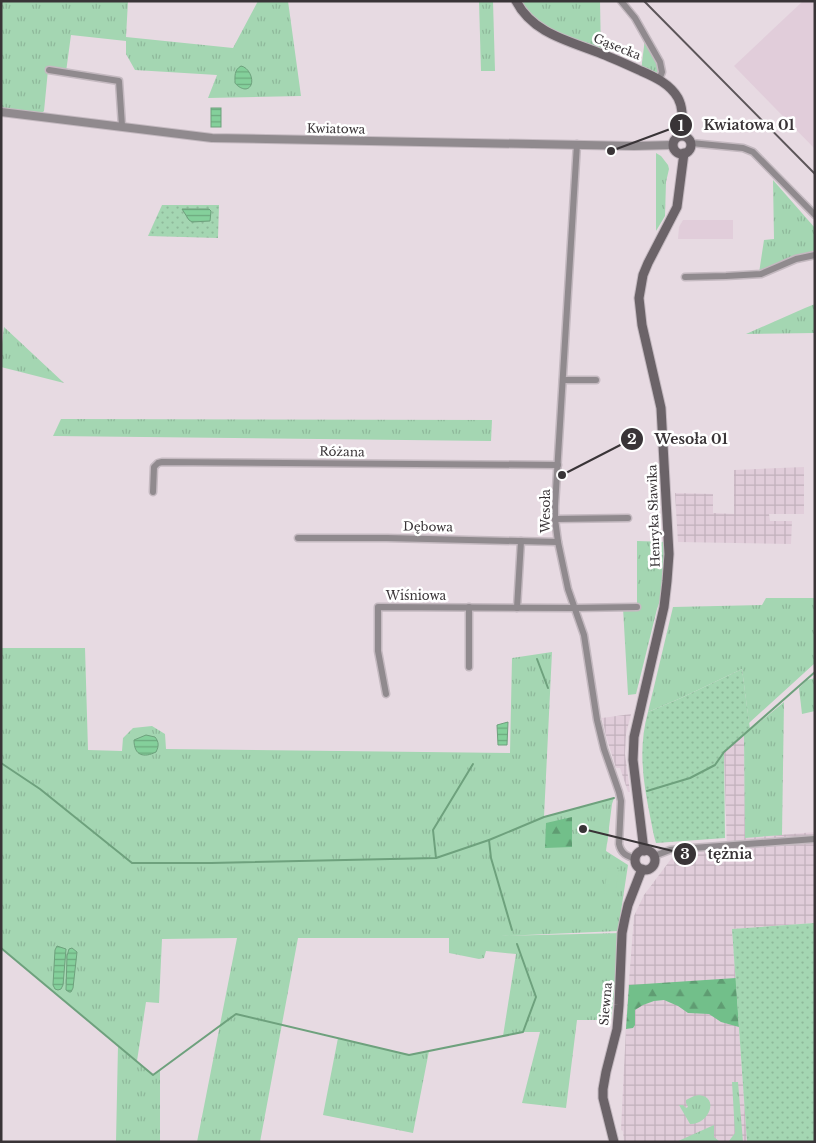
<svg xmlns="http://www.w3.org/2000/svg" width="816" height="1143" font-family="'Libre Baskerville',serif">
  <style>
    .built { fill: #e1cdda }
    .industrial { fill: url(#industrial-grid) }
    .grass { fill: url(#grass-tufts) }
    .forest { fill: url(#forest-firs) }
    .park { fill: #a4d6b2 }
    .garden { fill: url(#garden-dots) }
    .water { fill: url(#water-rules); stroke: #6ea17d }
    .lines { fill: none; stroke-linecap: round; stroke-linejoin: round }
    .stream { stroke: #6ea17d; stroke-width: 2 }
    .minor-casing { stroke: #c4b9c0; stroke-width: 9 }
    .tertiary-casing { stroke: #c4b9c0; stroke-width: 10 }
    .secondary-casing { stroke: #c4b9c0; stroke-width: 11 }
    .minor { stroke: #908a8e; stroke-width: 6 }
    .tertiary { stroke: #908a8e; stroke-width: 8 }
    .secondary { stroke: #6b6368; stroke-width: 9 }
    .rail { stroke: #5c5559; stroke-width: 2 }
    .labels { text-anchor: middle; stroke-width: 5; stroke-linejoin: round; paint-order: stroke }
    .street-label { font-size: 12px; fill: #393437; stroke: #fff }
    .leader { fill: none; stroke: #393437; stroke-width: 2 }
    .callout-dot { fill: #393437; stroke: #fff; stroke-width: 2 }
    .mark-label { font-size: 15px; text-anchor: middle; font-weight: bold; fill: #fff }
    .callout-label { font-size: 14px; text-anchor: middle; font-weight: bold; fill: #393437; stroke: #fff; stroke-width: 5; stroke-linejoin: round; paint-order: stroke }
  </style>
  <defs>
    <pattern id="industrial-grid" width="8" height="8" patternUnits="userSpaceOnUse" patternTransform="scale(1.25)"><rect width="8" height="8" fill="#e1cdda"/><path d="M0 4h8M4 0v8" fill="none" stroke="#c2b1bc"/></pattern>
    <pattern id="grass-tufts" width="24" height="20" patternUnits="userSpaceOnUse" patternTransform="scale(1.25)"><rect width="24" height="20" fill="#a4d6b2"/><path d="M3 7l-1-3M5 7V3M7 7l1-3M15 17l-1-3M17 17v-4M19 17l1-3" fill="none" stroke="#8eb89a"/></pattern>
    <pattern id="forest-firs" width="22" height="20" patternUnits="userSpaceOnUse" patternTransform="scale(1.25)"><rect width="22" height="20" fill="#72bf8a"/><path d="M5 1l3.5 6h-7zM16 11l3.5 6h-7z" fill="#5f9c72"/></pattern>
    <pattern id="garden-dots" width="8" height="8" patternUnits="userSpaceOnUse" patternTransform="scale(1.25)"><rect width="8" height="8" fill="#a4d6b2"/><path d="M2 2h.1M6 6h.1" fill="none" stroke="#8eb89a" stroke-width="1.8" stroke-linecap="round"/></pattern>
    <pattern id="water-rules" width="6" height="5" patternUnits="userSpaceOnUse" patternTransform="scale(1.25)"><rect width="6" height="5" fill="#84d09b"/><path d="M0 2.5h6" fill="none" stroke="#6daa7f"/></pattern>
  </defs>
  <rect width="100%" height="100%" fill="#e7dae2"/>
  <g class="built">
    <path d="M803,1h12v148l-81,-83z"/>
    <path d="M683,220h50v19h-55l1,-12z"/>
  </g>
  <g class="industrial">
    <path d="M804,467v47h-35l1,7h22l-1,23 -113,-2 -3,-49 38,1v19l21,1v-44z"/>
    <path d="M631,714l-5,20 -1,20 5,38h-2l-8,-24h-4l-10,-32 -4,-18z"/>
    <path d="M744,735l1,103 70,-6v91l-83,6 15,213h-123l-1,-11 -2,-1 6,-123 7,-91 10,-21 30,-40 53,-6 -3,-97z"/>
  </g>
  <g class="grass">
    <path d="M1,1h127l-2,36 107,11 25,-47h30l13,95 -93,2 9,-23 -82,-5 -9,-16v-13l-55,-6 -5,37 -18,-2 -4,41 -5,5 -38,-4z"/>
    <path d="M479,1h14l2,70h-14z"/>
    <path d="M516,1h84l1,53 -51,-20z"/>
    <path d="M645,38l15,24 -1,18 -18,-9z"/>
    <path d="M656,153l5,3 7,9 1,4 -3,13 -1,34 -9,15z"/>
    <path d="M773,180l42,48v25l-56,20 5,-33 10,-1z"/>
    <path d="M815,304v29l-69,1 59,-26z"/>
    <path d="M4,327l60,56 -63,-16v-14z"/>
    <path d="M61,419l431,1 -1,21 -438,-5z"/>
    <path d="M637,541l32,1 -2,39 -10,28 -21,85 -8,1 -5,-87 14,-1z"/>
    <path d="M766,598h49v65l-66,60 -7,-54 -61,29 -33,14 25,-105 89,-2z"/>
    <path d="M1,648h84l3,102 34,1 1,-13 10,-10 19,-2 13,8 1,15 344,4 2,-95 40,-6 -8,165 70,-19 -2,6 -6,47 22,14 -10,66 -117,5 121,-3 -11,87h-34l-11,88 -44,-5 18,-71h-17l-20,4 13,-82 -30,-3 -2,7 -5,1 -30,-6v-15h-151l-38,204h-63l40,-204 -75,1 -3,64 -13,-1 -9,59 16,14 7,-5v72h-44l2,-97 -117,-97z"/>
    <path d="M815,678v33l-13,3 -3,-26 8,-8z"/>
    <path d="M784,702l-2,133 -37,3 -1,-103z"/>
    <path d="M338,1038l71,17 20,-4 -16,82 -90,-18z"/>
    <path d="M732,1082h6l5,60h-20l6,-1 6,-8z"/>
    <path d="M699,1095c21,2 10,30 -9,29l-11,-19h4l3,3 2,-1 -2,-4v-3l8,-4z"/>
    <path d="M714,1125v12l6,5h-44z"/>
  </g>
  <g class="forest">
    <path d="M572,817v30l-27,1 1,-25z"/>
    <path d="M736,978l3,49 -18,-5 -12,-8 -21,-1 -10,-7 -14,-6 -10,1 -11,4 -8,5v15l-2,3 -7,1 3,-44z"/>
  </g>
  <g class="park">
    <path d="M589,826l20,2 -2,16 -19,-3z"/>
    <path d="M608,868l11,1 -4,25 -11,-1z"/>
  </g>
  <g class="garden">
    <path d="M162,205h57l-1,33 -70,-2z"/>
    <path d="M742,669l8,60 -26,23 1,86 -69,5c-3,-9 -4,-18 -6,-27 -7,-35 -12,-68 -2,-104l33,-14z"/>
    <path d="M815,923v219h-68l-15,-213z"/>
  </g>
  <g class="water">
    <path d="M241,66c7,1 13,12 10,19 -4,8 -13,2 -16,-2 0,-7 -1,-13 6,-17z"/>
    <rect x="211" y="108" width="10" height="19"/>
    <path d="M182,209h27l2,2 -1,10 -18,1 -3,-2z"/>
    <path d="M508,722l-1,23h-9l-1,-20z"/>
    <path d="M146,735l9,2c4,5 4,9 1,15 -12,6 -22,4 -22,-12z"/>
    <path d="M57,946l9,3 -3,36 -2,4 -3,1 -3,-1 -2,-4 2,-35z"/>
    <path d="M72,948l5,4 -4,36 -2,4h-2l-3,-2 1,-34 2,-7z"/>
  </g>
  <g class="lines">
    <g class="stream">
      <path d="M537,659l11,29"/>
      <path d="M1,763l39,26 92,74h79l225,-5 53,-18"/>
      <path d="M647,791l43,-13 25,-13 9,-13 91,-80"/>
      <path d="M436,858l-3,-28 40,-66"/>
      <path d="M512,930l-21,-72 -2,-18 55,-23 70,-19"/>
      <path d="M1,948l152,127 83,-61 173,41 114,-23 13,-35 -19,-53"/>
    </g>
    <defs>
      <g id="minor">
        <path d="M621,1l14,17 25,44 2,10 -3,8"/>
        <path d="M49,70l70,11 3,45"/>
        <path d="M691,143l52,5 10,4 62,63"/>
        <path d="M577,144l-22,362v13l3,23 10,47 16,46 13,85 7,29 15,43 2,9 -2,43c2,10 8,12 17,15"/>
        <path d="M685,277l41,-1 35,-2 35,-15 19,-4"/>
        <path d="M563,380h33"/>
        <path d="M153,492l1,-25 4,-4 4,-1 396,3"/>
        <path d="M555,519l73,-1"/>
        <path d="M298,538h89l171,4"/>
        <path d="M517,608l4,-67"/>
        <path d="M469,667v-60"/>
        <path d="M386,694l-8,-43v-44l197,1 62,-1"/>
        <path d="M654,856l16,-6 9,-1 136,-10"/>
      </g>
      <path id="tertiary" d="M1,112l211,26 422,8 38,-1"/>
      <g id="secondary">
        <path d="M516,1c17,33 54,40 86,53 13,5 26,11 39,17 14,6 29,13 37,27 6,11 4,25 4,37"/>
        <circle cx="682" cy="145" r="9"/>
        <circle cx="645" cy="860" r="10"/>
        <path d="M644,851l-11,-91 1,-23 30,-130 3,-26 2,-27 -8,-146 -19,-83 -3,-27 4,-23 5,-12 29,-56 7,-54"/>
        <path d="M614,1142l-11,-44v-9l3,-17 11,-43 2,-24 3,-72 3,-15 3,-13 14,-36"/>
      </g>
    </defs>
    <use href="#minor" class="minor-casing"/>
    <use href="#tertiary" class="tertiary-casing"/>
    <use href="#secondary" class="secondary-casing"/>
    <use href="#minor" class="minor"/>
    <use href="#tertiary" class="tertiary"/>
    <use href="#secondary" class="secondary"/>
    <path class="rail" d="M644,1l171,173"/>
  </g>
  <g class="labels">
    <g class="street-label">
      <text transform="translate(617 47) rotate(22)" y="4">Gąsecka</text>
      <text transform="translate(336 129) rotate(1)" y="4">Kwiatowa</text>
      <text transform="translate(342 452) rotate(1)" y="4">Różana</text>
      <text transform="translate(546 511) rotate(-90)" y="4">Wesoła</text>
      <text transform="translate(654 516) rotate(-92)" y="4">Henryka Sławika</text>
      <text transform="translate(428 527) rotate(1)" y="4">Dębowa</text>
      <text x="416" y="600">Wiśniowa</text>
      <text transform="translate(606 1004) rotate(-85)" y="4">Siewna</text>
    </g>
  </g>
  <path class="leader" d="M611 151L681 125M562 475L632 439M583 829L685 854"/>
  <g class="callout-dot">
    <circle cx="611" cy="151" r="5"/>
    <circle cx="562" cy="475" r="5"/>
    <circle cx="583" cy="829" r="5"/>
    <circle cx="681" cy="125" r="12"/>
    <circle cx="632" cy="439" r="12"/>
    <circle cx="685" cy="854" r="12"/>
  </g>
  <g class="mark-label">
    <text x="681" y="131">1</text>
    <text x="632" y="444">2</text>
    <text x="685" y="859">3</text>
  </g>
  <g class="callout-label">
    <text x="749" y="130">Kwiatowa 01</text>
    <text x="691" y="444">Wesoła 01</text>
    <text x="730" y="859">tężnia</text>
  </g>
  <rect width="816" height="1143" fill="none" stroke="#393437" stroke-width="5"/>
</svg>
